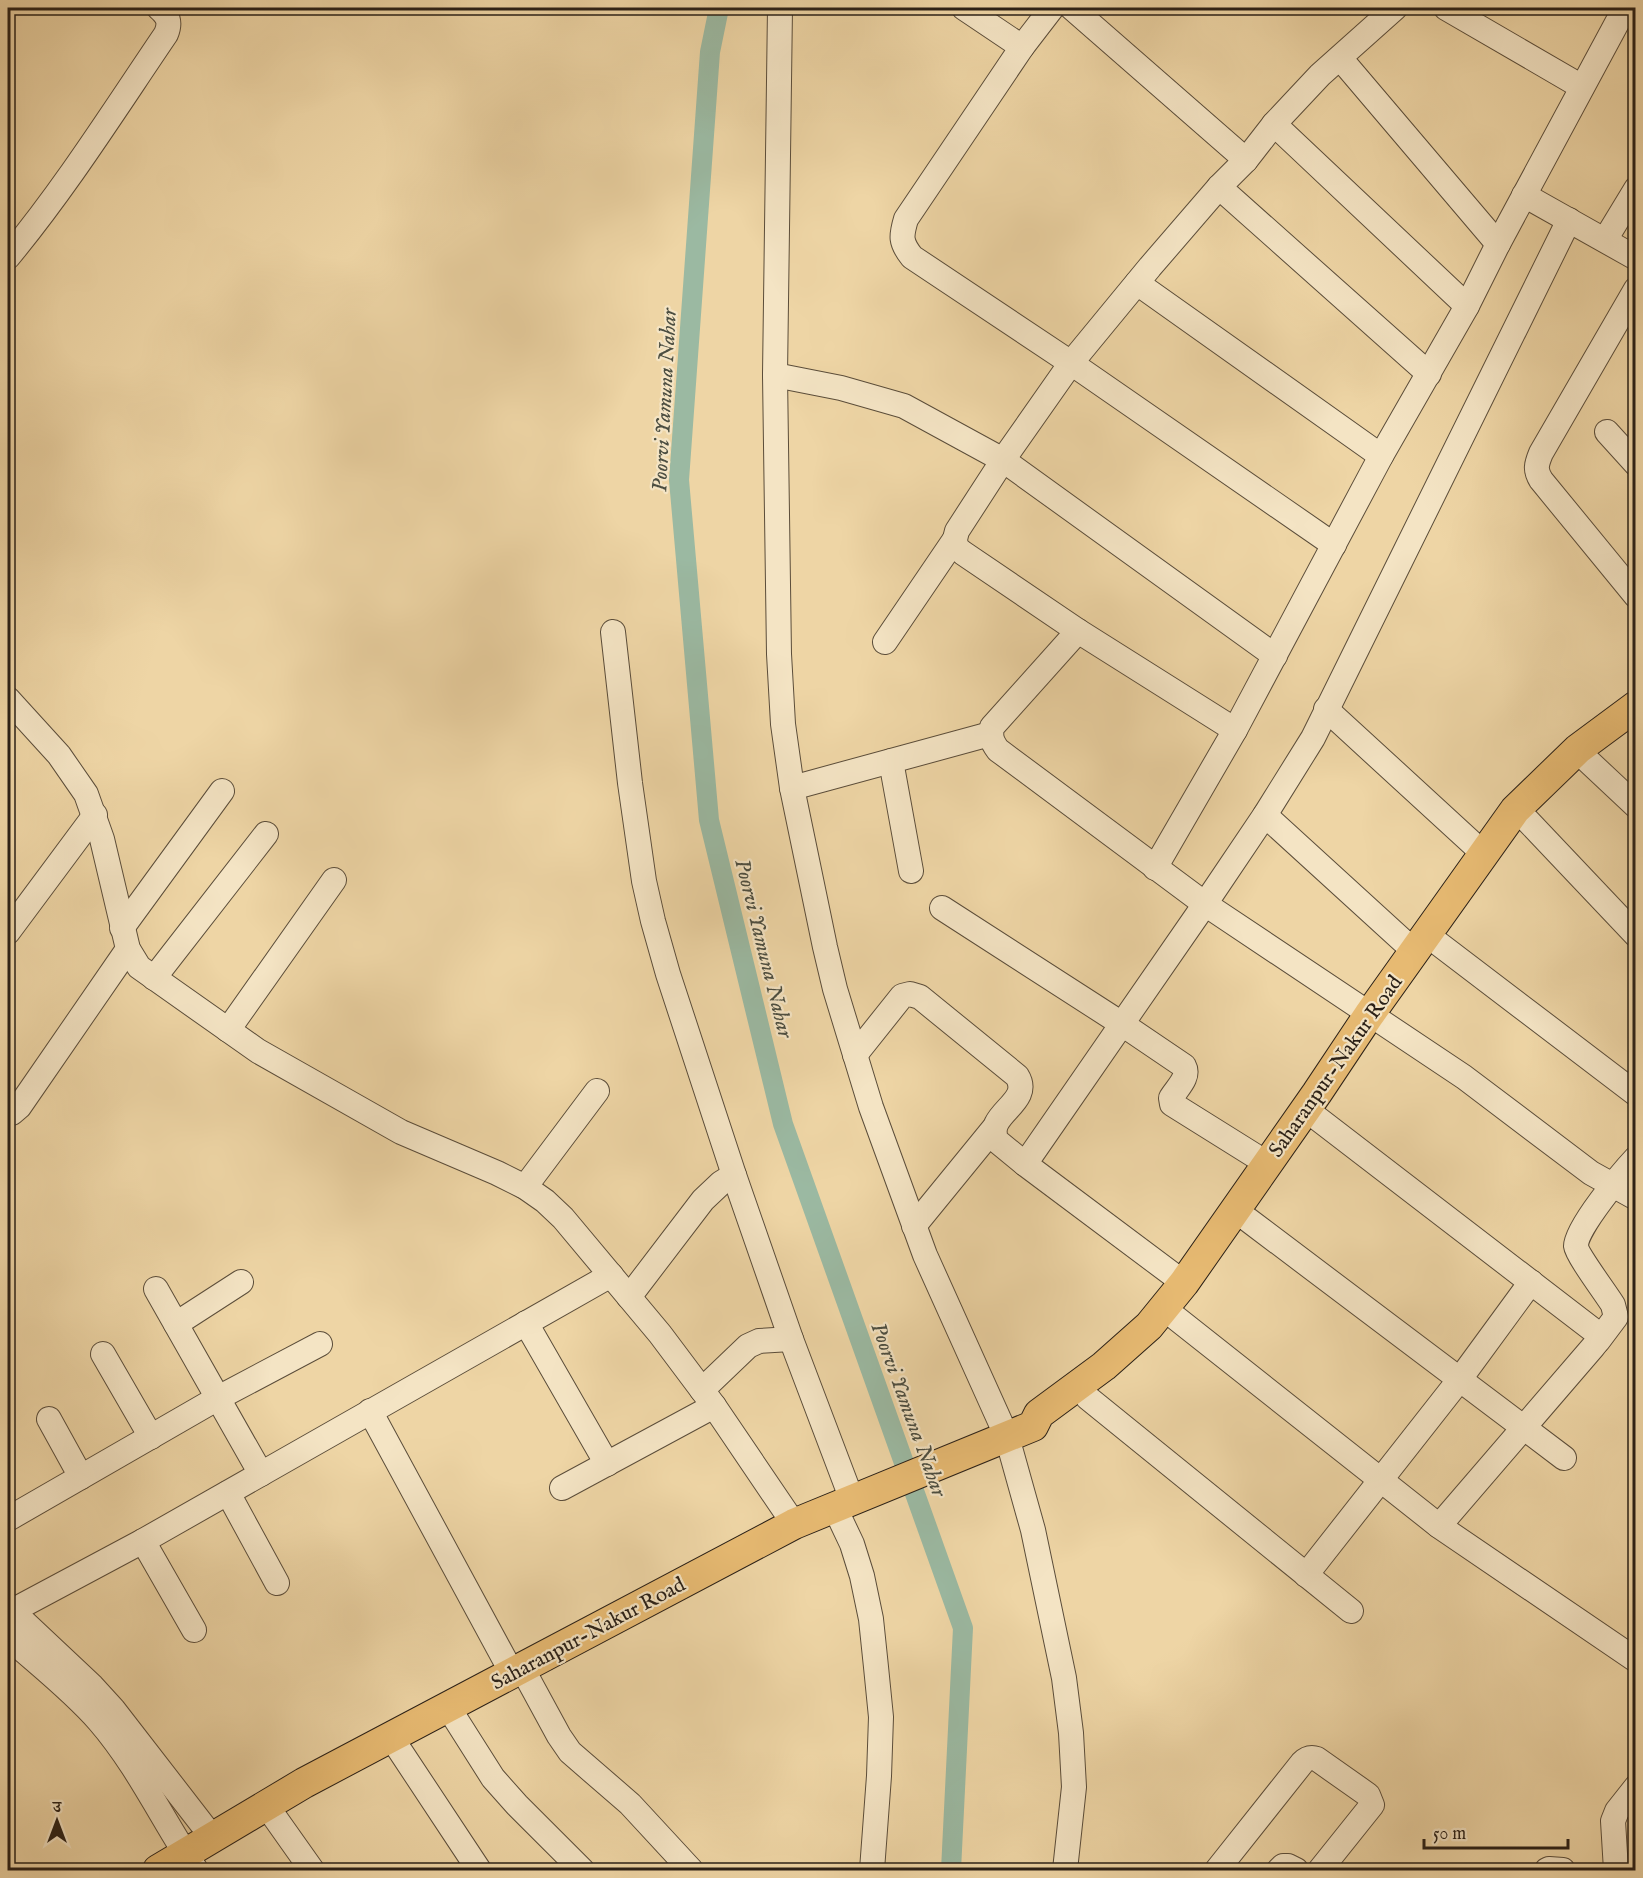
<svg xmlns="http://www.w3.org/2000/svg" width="1643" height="1878" font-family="'IM FELL English','Noto Serif Devanagari',serif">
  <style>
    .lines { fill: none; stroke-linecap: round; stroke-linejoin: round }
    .canal { stroke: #9bb9a2; stroke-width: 20 }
    .minor-casing { stroke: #5b4d3a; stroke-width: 26 }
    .major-casing { stroke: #2a2017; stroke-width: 32 }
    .minor { stroke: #f4e4c4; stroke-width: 24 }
    .major { stroke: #e7ba72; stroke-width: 30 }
    .labels { text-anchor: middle; stroke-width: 4.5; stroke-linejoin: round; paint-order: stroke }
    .street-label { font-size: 21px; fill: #2a2017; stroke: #f4e4c4 }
    .water-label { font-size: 22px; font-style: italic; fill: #4c4e41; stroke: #f4e4c4 }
  </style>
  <rect width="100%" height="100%" fill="#eed5a5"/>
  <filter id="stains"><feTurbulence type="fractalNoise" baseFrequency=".00333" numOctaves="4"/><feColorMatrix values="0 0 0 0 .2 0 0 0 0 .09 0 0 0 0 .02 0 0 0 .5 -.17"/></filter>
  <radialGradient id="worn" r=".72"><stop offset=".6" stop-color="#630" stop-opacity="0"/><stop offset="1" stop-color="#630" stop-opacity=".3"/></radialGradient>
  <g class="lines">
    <path class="canal" d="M719,8l-9,44 -31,428 30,340 74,304 180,504 -12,242"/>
    <defs>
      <g id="minor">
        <path d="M780,8l-5,367 4,279 4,70 9,64 33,159 10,42 36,118 54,148 82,182 26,93 31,148 7,55 3,54 -9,83"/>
        <path d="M964,8l58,39"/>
        <path d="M1052,8l-30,39 -116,172c-5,17 -6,23 6,38l159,106 263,182"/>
        <path d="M1072,8l174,152"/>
        <path d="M1446,8l136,79"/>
        <path d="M1340,58l158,186"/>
        <path d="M1274,124l193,182"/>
        <path d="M1219,187l210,187"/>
        <path d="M1524,195l112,63"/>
        <path d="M1605,240l31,-51"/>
        <path d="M8,257c58,-70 107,-148 158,-223 5,-12 2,-18 -7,-26"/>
        <path d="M1137,283l244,173"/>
        <path d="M1636,289l-95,164c-5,12 -6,17 0,27l95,116"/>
        <path d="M775,375l66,13 63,18 99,54 272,196"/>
        <path d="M1607,432l29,32"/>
        <path d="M1078,631l-86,96c-2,10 0,15 6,23l207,154 259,173 127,96 45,25"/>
        <path d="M613,632l17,151 14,98 9,40 15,53 66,201 57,164 61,161"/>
        <path d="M885,642l70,-103"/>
        <path d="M8,699l51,56 27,39 16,45 26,110 11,18 119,84 143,81 96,41 28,14 20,14 18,17 97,116 54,72 80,118"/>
        <path d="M1326,709l158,145"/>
        <path d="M1235,730l-157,-99 -115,-78 -7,-6 -1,-8 2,-8 46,-71 68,-97 79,-96 69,-80 27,-27 28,-36 46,-49 75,-67"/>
        <path d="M1587,760l49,46"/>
        <path d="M891,761l20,110"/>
        <path d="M792,788l198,-54"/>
        <path d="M1265,815l149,136"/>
        <path d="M1527,820l109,115"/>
        <path d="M1155,868l80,-138 146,-274 86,-150 31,-62 127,-236"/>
        <path d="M942,908l180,116 62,42c6,11 -7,22 -13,32l1,6 96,60"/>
        <path d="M122,928l100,-137"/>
        <path d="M8,932l87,-117"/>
        <path d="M1439,944l197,150"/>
        <path d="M154,978l112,-144"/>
        <path d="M228,1030l106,-150"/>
        <path d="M855,1055l47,-59 8,-2 10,3 97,79c17,27 -34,38 -20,65l28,23"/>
        <path d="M8,1114l4,-1 7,-6 109,-158"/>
        <path d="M1317,1118l276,212c6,7 6,10 0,17l-154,179"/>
        <path d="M525,1187l72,-96"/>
        <path d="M1247,1219l317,239"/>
        <path d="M914,1226l80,-98"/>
        <path d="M1184,1283l-159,-119 180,-260 60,-89 48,-77 256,-518"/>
        <path d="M156,1289l105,185"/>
        <path d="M629,1297l74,-97 18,-17 13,-8"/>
        <path d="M1176,1318l263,208 197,134"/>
        <path d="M526,1323l81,141"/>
        <path d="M176,1324l65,-42"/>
        <path d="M1598,1341l18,-24 -3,-12c-6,-10 -36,-50 -37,-59 0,-18 46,-73 60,-88"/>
        <path d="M103,1354l48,83"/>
        <path d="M702,1390l46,-44 11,-5 32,-2"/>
        <path d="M1088,1398l263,213"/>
        <path d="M370,1411l142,262"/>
        <path d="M49,1419l32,58"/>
        <path d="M562,1488l152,-82"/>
        <path d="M228,1493l49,90"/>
        <path d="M834,1506l18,38 10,32 9,43 5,48 5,50 -2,59 -7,94"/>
        <path d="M8,1519l210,-121 102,-54"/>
        <path d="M143,1541l51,89"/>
        <path d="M1306,1575l154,-196 71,-97"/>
        <path d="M8,1607l84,79 21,23 99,128"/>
        <path d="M12,1611l131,-70 468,-266"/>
        <path d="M8,1637c30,27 64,53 91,84 39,45 64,100 97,149"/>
        <path d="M522,1668l37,68 11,16 60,52 61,66"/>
        <path d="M448,1707l45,71 24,27 65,65"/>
        <path d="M391,1737l88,133"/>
        <path d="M266,1805l46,65"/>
        <path d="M1217,1870l85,-107c5,-5 9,-6 15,-4l51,36 4,10 -52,65"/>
        <path d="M1279,1870l4,-4h5l8,4"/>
        <path d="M1547,1870l2,-1 14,1"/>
        <path d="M1616,1870l-3,-49 4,-10 19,-24"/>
      </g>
      <path id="major" d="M158,1870l146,-87 490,-259 239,-98 6,-12 65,-48 45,-40 35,-43 133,-190 52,-78 146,-205 63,-61 58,-43"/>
    </defs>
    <use href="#minor" class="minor-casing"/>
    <use href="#major" class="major-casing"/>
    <use href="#minor" class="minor"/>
    <use href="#major" class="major"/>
  </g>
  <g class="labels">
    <g class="street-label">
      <text transform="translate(1335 1066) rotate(-55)" y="7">Saharanpur-Nakur Road</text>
      <text transform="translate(588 1633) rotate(-28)" y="7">Saharanpur-Nakur Road</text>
    </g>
    <g class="water-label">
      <text transform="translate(663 400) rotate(-87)" y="8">Poorvi Yamuna Nahar</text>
      <text transform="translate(765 948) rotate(76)" y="8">Poorvi Yamuna Nahar</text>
      <text transform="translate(910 1409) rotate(70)" y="8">Poorvi Yamuna Nahar</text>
    </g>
  </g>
  <rect width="1643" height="1878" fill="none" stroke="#eed5a5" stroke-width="30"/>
  <rect x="9" y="9" width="1625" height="1860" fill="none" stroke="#2a2017" stroke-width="3"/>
  <rect x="15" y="15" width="1613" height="1848" fill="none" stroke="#2a2017" stroke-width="1.5"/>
  <g transform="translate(57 1821)" stroke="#f4e4c4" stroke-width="4.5" paint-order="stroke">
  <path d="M0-4.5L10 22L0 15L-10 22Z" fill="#2a2017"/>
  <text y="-9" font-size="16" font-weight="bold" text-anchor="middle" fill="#2a2017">उ</text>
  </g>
  <path d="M1424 1839v9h144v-9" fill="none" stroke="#2a2017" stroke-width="3"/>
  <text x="1433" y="1839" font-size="18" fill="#2a2017" stroke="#f4e4c4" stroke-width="4.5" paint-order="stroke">50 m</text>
  <rect width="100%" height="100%" filter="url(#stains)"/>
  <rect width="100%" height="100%" fill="url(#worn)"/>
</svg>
